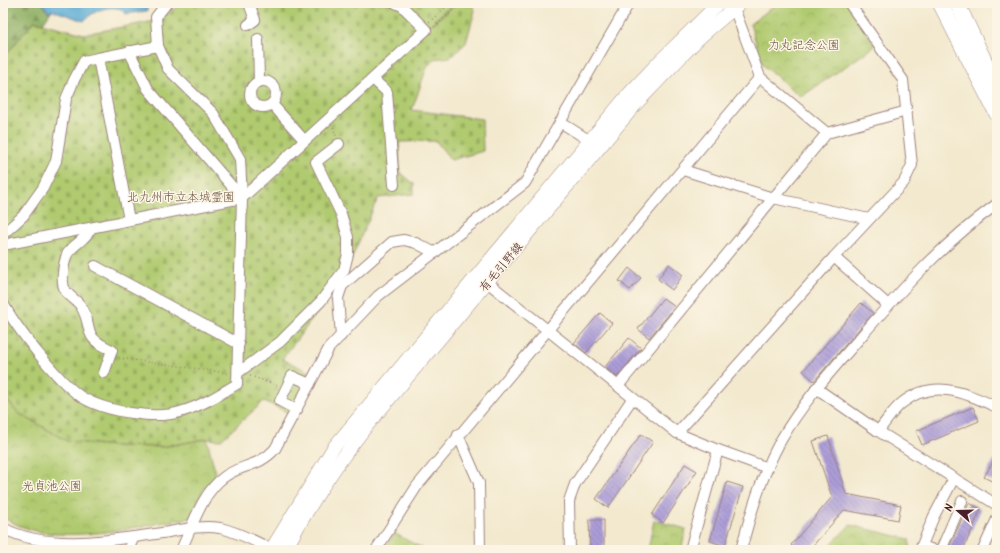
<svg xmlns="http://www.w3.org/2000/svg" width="1000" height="553" font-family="Kalam,'Klee One',sans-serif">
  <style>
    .forest { fill: url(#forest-firs); stroke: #6b6646 }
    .cemetery { fill: url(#cemetery-stones); stroke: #7d744e }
    .park { fill: url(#park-crowns); stroke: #7d744e }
    .garden { fill: #b0ca70; stroke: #7d744e }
    .water { fill: #59aad4; stroke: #526480 }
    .building { fill: url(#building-back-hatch) }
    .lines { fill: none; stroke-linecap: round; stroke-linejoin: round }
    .minor-casing { stroke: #9e847d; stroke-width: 12 }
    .major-casing { stroke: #9e847d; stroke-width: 14 }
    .highway-casing { stroke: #9e847d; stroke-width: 16 }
    .path { stroke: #9e847d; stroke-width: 1.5; stroke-dasharray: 1 3; stroke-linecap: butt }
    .minor { stroke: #fff; stroke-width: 10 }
    .major { stroke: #fff; stroke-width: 13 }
    .highway { stroke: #fff; stroke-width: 15 }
    .labels { text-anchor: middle; stroke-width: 3; stroke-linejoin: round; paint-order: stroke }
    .park-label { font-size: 12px; fill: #695240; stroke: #fcf5e5 }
    .street-label { font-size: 12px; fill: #4a1f2b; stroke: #fcf5e5 }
  </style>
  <defs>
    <pattern id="forest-firs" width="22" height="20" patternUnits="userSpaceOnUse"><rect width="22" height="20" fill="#8cae62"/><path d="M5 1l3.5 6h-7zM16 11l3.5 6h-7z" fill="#748d51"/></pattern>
    <pattern id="cemetery-stones" width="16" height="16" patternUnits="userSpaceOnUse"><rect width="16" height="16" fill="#b0ca70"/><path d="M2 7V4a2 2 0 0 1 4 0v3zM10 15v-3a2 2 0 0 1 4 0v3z" fill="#99ad61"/></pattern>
    <pattern id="park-crowns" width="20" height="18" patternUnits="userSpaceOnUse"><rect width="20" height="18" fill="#b0ca70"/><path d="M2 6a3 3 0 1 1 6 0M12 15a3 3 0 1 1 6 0" fill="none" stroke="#99ad61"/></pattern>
    <pattern id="building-back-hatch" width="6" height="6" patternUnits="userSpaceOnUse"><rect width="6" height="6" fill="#ac9dd8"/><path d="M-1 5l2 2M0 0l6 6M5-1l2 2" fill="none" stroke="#8e7faf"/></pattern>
  </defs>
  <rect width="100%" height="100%" fill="#fcf5e5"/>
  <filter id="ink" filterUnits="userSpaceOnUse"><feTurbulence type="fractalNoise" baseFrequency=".025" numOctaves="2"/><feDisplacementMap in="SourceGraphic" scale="8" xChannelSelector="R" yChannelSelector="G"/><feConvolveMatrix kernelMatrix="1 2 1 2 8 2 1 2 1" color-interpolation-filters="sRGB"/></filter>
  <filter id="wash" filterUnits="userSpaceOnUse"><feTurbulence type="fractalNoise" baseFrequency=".012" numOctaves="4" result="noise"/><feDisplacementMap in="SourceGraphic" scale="16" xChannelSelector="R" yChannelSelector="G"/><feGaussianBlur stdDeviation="0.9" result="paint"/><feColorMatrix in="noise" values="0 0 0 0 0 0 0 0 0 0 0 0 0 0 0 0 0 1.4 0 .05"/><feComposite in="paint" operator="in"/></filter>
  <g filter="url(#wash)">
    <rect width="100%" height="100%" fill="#f3e9cf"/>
    <path class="forest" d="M3,3h39l6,9 4,-2 -9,13 -9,-2 -27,33 -4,21z"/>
    <path class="cemetery" d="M183,3h288l4,7 -9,33 -15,14 -17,2 -7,8 -15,43 70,9 1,32 -32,9 -15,-19 -37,1 1,30 14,12v10l-36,4 -36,82 -60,79 30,14 -21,41 -27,-13 -43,39 -15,-1 -44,8 -50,-1 -45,-5 -49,-28 -15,-18v-229l5,-13 -5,-4v-74l4,-21 27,-33 50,13 66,-12 17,-8z"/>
    <g class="park">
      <path d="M778,3h69l28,43 -74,51 -38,-32 -13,-41z"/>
      <path d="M3,395l15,18 49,28 45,5 50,1 45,-8 9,36 -13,15 -13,28c-56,8 -137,33 -187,-1z"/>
      <path d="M654,520l32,9 -5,21h-33z"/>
      <path d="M850,525l59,14 2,11h-86z"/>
      <path d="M394,533l31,17h-40z"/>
    </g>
    <path class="garden" d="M454,3h3l-26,22 1,-2z"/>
    <path class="water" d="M42,3h105v8l-21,3 -5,-5c-13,-4 -28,2 -37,12l-32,-11 -3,2z"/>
    <g id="blocks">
      <g class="building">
        <path d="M669,264l14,11 -11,15 -14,-11z"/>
        <path d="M629,268l12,10 -11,12 -11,-9z"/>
        <path d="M663,298l12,9 -26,31 -11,-9z"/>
        <path d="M861,303l12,10 -59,68 -11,-10z"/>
        <path d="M600,313l12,10 -26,30 -12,-10z"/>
        <path d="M629,338l12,10 -24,29 -12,-10z"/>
        <path d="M973,407l6,14 -57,24 -6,-14z"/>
        <path d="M641,434l12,8 -45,66 -12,-9z"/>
        <path d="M828,436l18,58 55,11 -3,15 -54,-10 -35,40h-13l-5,-5 41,-48 -19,-56z"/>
        <path d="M997,455v29l-13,-7z"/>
        <path d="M685,464l12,7 -34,52 -11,-8z"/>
        <path d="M727,482l16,5 -18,59 -15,-5z"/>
        <path d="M969,503l12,6 -18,41h-15z"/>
        <path d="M589,520h15v30h-14z"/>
      </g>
    </g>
  </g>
  <g filter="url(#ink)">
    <use href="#blocks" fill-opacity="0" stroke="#9e847d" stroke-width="1"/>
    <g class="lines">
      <defs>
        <g id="minor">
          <path d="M731,3l3,5 26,69 67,56"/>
          <path d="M248,25l7,-5 -6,-17"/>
          <path d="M258,39l1,42"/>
          <path d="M129,51l19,38 94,109"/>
          <path d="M98,58l60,-12"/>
          <path d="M374,80l13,12 7,93"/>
          <circle cx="263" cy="94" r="13"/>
          <path d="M272,104l32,36"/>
          <path d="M560,122l35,22"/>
          <path d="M683,170l90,28 96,21"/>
          <path d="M91,228c-5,13 -22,18 -25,29 -3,9 -5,25 -1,33 4,7 14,11 17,18 12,22 -1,29 30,42l-8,23"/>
          <path d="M3,234l20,-18 20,-28 13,-27 10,-62 8,-19 10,-19 14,-3 31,162"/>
          <path d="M3,245l239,-47 184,-168 -24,-24 -7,-3"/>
          <path d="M834,257l54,48"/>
          <path d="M95,266l144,78"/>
          <path d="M482,278l195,155 41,17 50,18"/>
          <path d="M3,303c14,26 54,77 77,93 23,15 74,24 100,16 21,-6 39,-17 57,-28l5,-186 -2,-39 -27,-46 -45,-44 -10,-23 -2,-29 11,-14"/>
          <path d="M341,336l-3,-38 4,-12 50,-44 12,-2 12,3 19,10"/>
          <path d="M239,372l41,-30 41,-41 23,-31 4,-16v-17l-7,-23 -25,-52 23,-18"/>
          <path d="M618,386l209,-253 80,-22"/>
          <path d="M816,388l62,43 119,74"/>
          <path d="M297,410l-17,-9 12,-25 18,8"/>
          <path d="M878,431c8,-9 15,-21 24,-28 32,-25 63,-10 95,4"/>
          <path d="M677,433l157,-176 70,-75 8,-17 -9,-85 -54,-77"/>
          <path d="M458,435l21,48 1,67"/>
          <path d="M3,528c46,25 115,11 166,4 16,-3 35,-7 51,-4 19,4 36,14 53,22"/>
          <path d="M922,546l11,4"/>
          <path d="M128,550l6,-13"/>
          <path d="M181,550c12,-25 21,-57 43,-73 17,-13 34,-9 51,-28l54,-101 49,-52 147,-113 104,-180"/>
          <path d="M376,550l41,-64 343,-409"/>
          <path d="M570,550l-1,-49 6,-17 57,-85"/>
          <path d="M690,550l28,-100"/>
          <path d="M741,550c10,-38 21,-76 40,-110 22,-38 50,-69 78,-101 42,-49 85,-97 138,-135"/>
          <path d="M920,550l14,-34 20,-38"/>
          <path d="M941,550l21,-49"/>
          <path d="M983,550l14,-31"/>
        </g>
        <g id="major">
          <path d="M271,550l63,-103 292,-350 31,-33 62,-61"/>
          <path d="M285,550c23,-43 50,-84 80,-122l270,-323 64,-67 41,-35"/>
        </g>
        <g id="highway">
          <path d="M940,3l57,111"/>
          <path d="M957,3l40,84"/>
        </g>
      </defs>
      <use href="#minor" class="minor-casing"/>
      <use href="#major" class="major-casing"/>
      <use href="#highway" class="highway-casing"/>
      <g class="path">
        <path d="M429,22l21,-19"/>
        <path d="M434,27l27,-24"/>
        <path d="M333,127l3,9"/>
        <path d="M119,358l109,15"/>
        <path d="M250,376l27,9"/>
      </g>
      <use href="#minor" class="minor"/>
      <use href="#major" class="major"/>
      <use href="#highway" class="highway"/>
    </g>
  </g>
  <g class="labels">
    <g class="park-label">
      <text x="804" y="49">力丸記念公園</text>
      <text x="181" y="201">北九州市立本城霊園</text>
      <text x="52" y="490">光貞池公園</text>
    </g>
    <g class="street-label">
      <text transform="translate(501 267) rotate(-50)" y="4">有毛引野線</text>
    </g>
  </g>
  <rect width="1000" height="553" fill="none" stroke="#fcf5e5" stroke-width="16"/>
  <g transform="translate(958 511) rotate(290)" stroke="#fcf5e5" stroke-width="3" paint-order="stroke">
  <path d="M0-3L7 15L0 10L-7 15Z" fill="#4a1f2b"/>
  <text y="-6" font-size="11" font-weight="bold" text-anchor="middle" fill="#4a1f2b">N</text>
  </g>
</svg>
